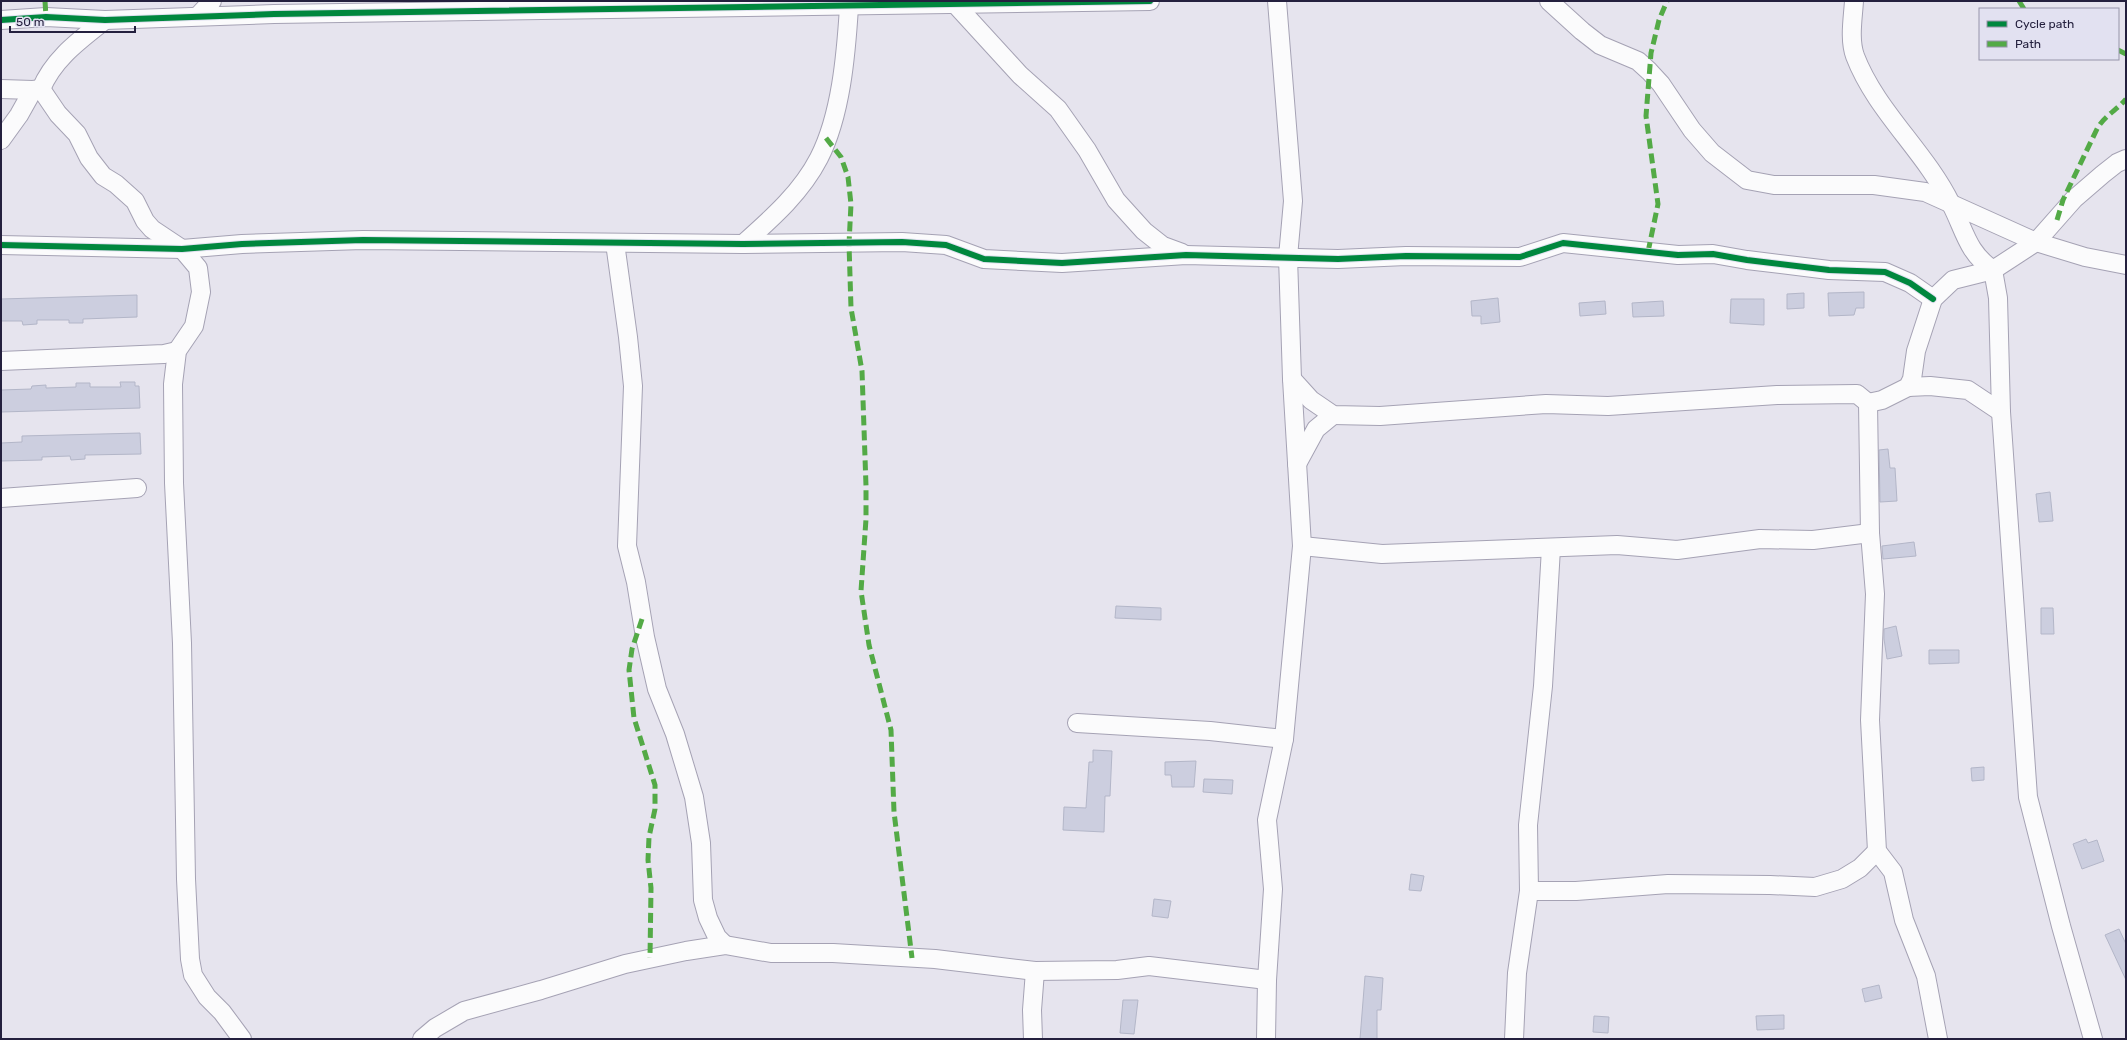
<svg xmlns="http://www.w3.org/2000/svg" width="2127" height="1040" font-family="Rubik,sans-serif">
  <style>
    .building { fill: #cccedf; stroke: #b3b6c8 }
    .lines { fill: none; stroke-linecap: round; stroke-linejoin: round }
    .minor-casing { stroke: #a5a2b4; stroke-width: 20 }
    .minor { stroke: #fbfbfc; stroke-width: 18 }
    .quiet { stroke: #53aa46; stroke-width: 5; stroke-dasharray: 10 5; stroke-linecap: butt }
    .cycleway-casing { stroke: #e2e1f1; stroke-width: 8 }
    .cycleway { stroke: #00873e; stroke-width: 6 }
  </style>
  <rect width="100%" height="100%" fill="#e6e4ee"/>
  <g class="building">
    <path d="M1864,292v16h-8l-2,7 -25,1 -1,-23z"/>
    <path d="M1804,293v15l-17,1v-15z"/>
    <path d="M137,295v22l-54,2v4h-14v-3h-32v4l-14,1 -1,-4h-21v-22z"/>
    <path d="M1498,298l2,24 -19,2v-8h-9l-1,-15z"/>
    <path d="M1731,299h33v26l-34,-2z"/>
    <path d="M1605,301l1,13 -26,2 -1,-13z"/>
    <path d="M1663,301l1,15 -31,1 -1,-14z"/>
    <path d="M120,382h15v4h4l1,22 -139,4v-22l30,-1 1,-3 14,-1v3l30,-1v-4h14v4h31z"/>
    <path d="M140,433l1,21 -56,1v4l-14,1 -1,-4 -28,1v3l-41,1v-18l21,-1v-6z"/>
    <path d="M1888,449l2,19h5l2,33 -17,1 -1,-52z"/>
    <path d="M2050,492l3,29 -14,1 -3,-28z"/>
    <path d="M1914,542l2,14 -33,3 -1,-13z"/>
    <path d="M1116,606l45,2v12l-46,-2z"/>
    <path d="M2041,608h12l1,26h-13z"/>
    <path d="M1896,626l6,30 -15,3 -3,-20v-10z"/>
    <path d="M1929,650h30v13l-30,1z"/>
    <path d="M1093,750l19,1 -2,45h-5l-1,36 -41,-2 1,-23 22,1 3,-46h4z"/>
    <path d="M1196,761l-2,26h-22l-1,-12h-6v-13z"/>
    <path d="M1984,767v13l-12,1 -1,-13z"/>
    <path d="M1204,779l29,1 -1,14 -29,-2z"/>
    <path d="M2086,839l2,4 9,-3 7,21 -22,8 -9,-25z"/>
    <path d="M1411,874l13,2 -3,15 -12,-1z"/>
    <path d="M1154,899l17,2 -3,17 -16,-2z"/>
    <path d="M2119,929l7,15v36l-21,-45z"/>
    <path d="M1365,976l18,2 -2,32h-4v29h-17z"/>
    <path d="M1879,985l3,13 -17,4 -3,-13z"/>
    <path d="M1123,1000h15l-4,34 -14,-1z"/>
    <path d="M1784,1015v14l-27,1 -1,-14z"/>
    <path d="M1594,1016l15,1 -1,16 -15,-1z"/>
  </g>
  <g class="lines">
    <defs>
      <g id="minor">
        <path d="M1549,1l33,30 18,14 38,16 11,10 12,13 31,46 20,23 35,27 27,5h100l51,7 111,50 49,15 41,8"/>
        <path d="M1854,1c-1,17 -5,38 1,55 21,55 70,95 96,148 14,27 16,48 42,66l5,28 3,114 27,385 33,129 32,113"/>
        <path d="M955,4l65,71 38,34 29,41 29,50 28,31 19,15 19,7"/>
        <path d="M198,16l14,-15"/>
        <path d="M1,20l45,-3 59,3 169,-6 876,-13"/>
        <path d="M1,89l32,1 8,-1 17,25 19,20 12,24 14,18 13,8 19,17 10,20 7,8 30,20 16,19 3,24 -7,34 -17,25 -4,33 1,99 8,160 4,236 4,80 3,16 14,22 15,15 20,27"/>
        <path d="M41,89c13,-31 39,-49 64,-69"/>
        <path d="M1,140l18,-25 14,-25"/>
        <path d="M615,243l13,94 5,49 -6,160 9,36 9,55 12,52 18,45 19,63 7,46 2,57 5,18 9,19 8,8"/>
        <path d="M743,244c28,-25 58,-51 76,-86 22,-43 27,-103 30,-151"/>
        <path d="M1,245l181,4 60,-5 121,-4 380,4 159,-2 44,3 38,14 78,4 124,-8 152,4 68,-3 114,1 43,-14 115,12 35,-1 34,6 82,10 56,2 25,11 23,16"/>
        <path d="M1,361l163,-7 13,-3"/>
        <path d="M1292,379l19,21 22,15 47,1 166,-12 62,2 169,-11 80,-1 11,9 2,130 5,61 -5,126 7,131 16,21 11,48 22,56 12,63"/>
        <path d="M1908,387l22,-1 38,4 33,22"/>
        <path d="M1868,403l14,-3 26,-13 4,-8 4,-28 17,-52 20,-19 40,-10 43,-28 38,-43 29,-25 14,-11 9,-4"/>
        <path d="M1297,464l19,-35 17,-14"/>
        <path d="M1,498l136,-10"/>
        <path d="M1302,546l80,8 235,-9 60,5 83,-11 53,1 57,-7"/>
        <path d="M1077,723l133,8 74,8"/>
        <path d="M1529,891h47l92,-7 102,1 45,2 27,-8 18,-11 17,-17"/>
        <path d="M422,1039l13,-11 29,-17 77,-21 84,-26 61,-13 39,-6 46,8h62l102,6 100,12 82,-1 32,-4 118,14"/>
        <path d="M1033,1039l-1,-29 3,-39"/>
        <path d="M1266,1039l1,-59 6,-91 -6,-69 17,-81 18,-193 -10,-167 -4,-122 5,-56 -16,-200"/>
        <path d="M1514,1039l3,-66 12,-82 -1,-66 15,-139 8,-138"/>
      </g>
    </defs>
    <use href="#minor" class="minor-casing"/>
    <use href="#minor" class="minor"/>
    <g class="quiet">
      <path d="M45,1l1,16"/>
      <path d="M2019,1l5,8"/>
      <path d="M2118,50l8,4"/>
      <path d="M826,138l15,19 7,20 3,27 -2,40 2,64 11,63 4,115v33l-5,72 8,54 22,85 3,82 18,146"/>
      <path d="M2057,220l6,-20 34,-71c7,-13 20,-19 29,-30"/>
      <path d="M1648,252l10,-48 -12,-88 5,-63 8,-33 8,-19"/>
      <path d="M642,619l-10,30 -3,21 5,48 21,67v24l-6,28 -1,23 3,28 -1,70"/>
    </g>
    <defs>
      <g id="cycleway">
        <path d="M1,20l45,-3 59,3 169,-6 876,-13"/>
        <path d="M1,245l181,4 60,-5 121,-4 380,4 159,-2 44,3 38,14 78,4 124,-8 152,4 68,-3 114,1 43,-14 115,12 35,-1 34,6 82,10 56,2 25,11 23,16"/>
      </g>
    </defs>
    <use href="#cycleway" class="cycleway-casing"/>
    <use href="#cycleway" class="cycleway"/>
  </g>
  <rect width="2127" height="1040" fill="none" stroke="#24203e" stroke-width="4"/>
  <rect x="1979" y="8" width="140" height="52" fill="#e2e1f1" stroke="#9694a9"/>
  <rect x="1987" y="21" width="20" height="6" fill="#00873e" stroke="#9694a9"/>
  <text x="2015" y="28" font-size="12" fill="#24203e">Cycle path</text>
  <rect x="1987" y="41" width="20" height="6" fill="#53aa46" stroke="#9694a9"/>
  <text x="2015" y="48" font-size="12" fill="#24203e">Path</text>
  <path d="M10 26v6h125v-6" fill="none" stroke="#24203e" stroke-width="2"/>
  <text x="16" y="26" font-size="12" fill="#24203e" stroke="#e2e1f1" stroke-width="3" paint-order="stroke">50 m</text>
</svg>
